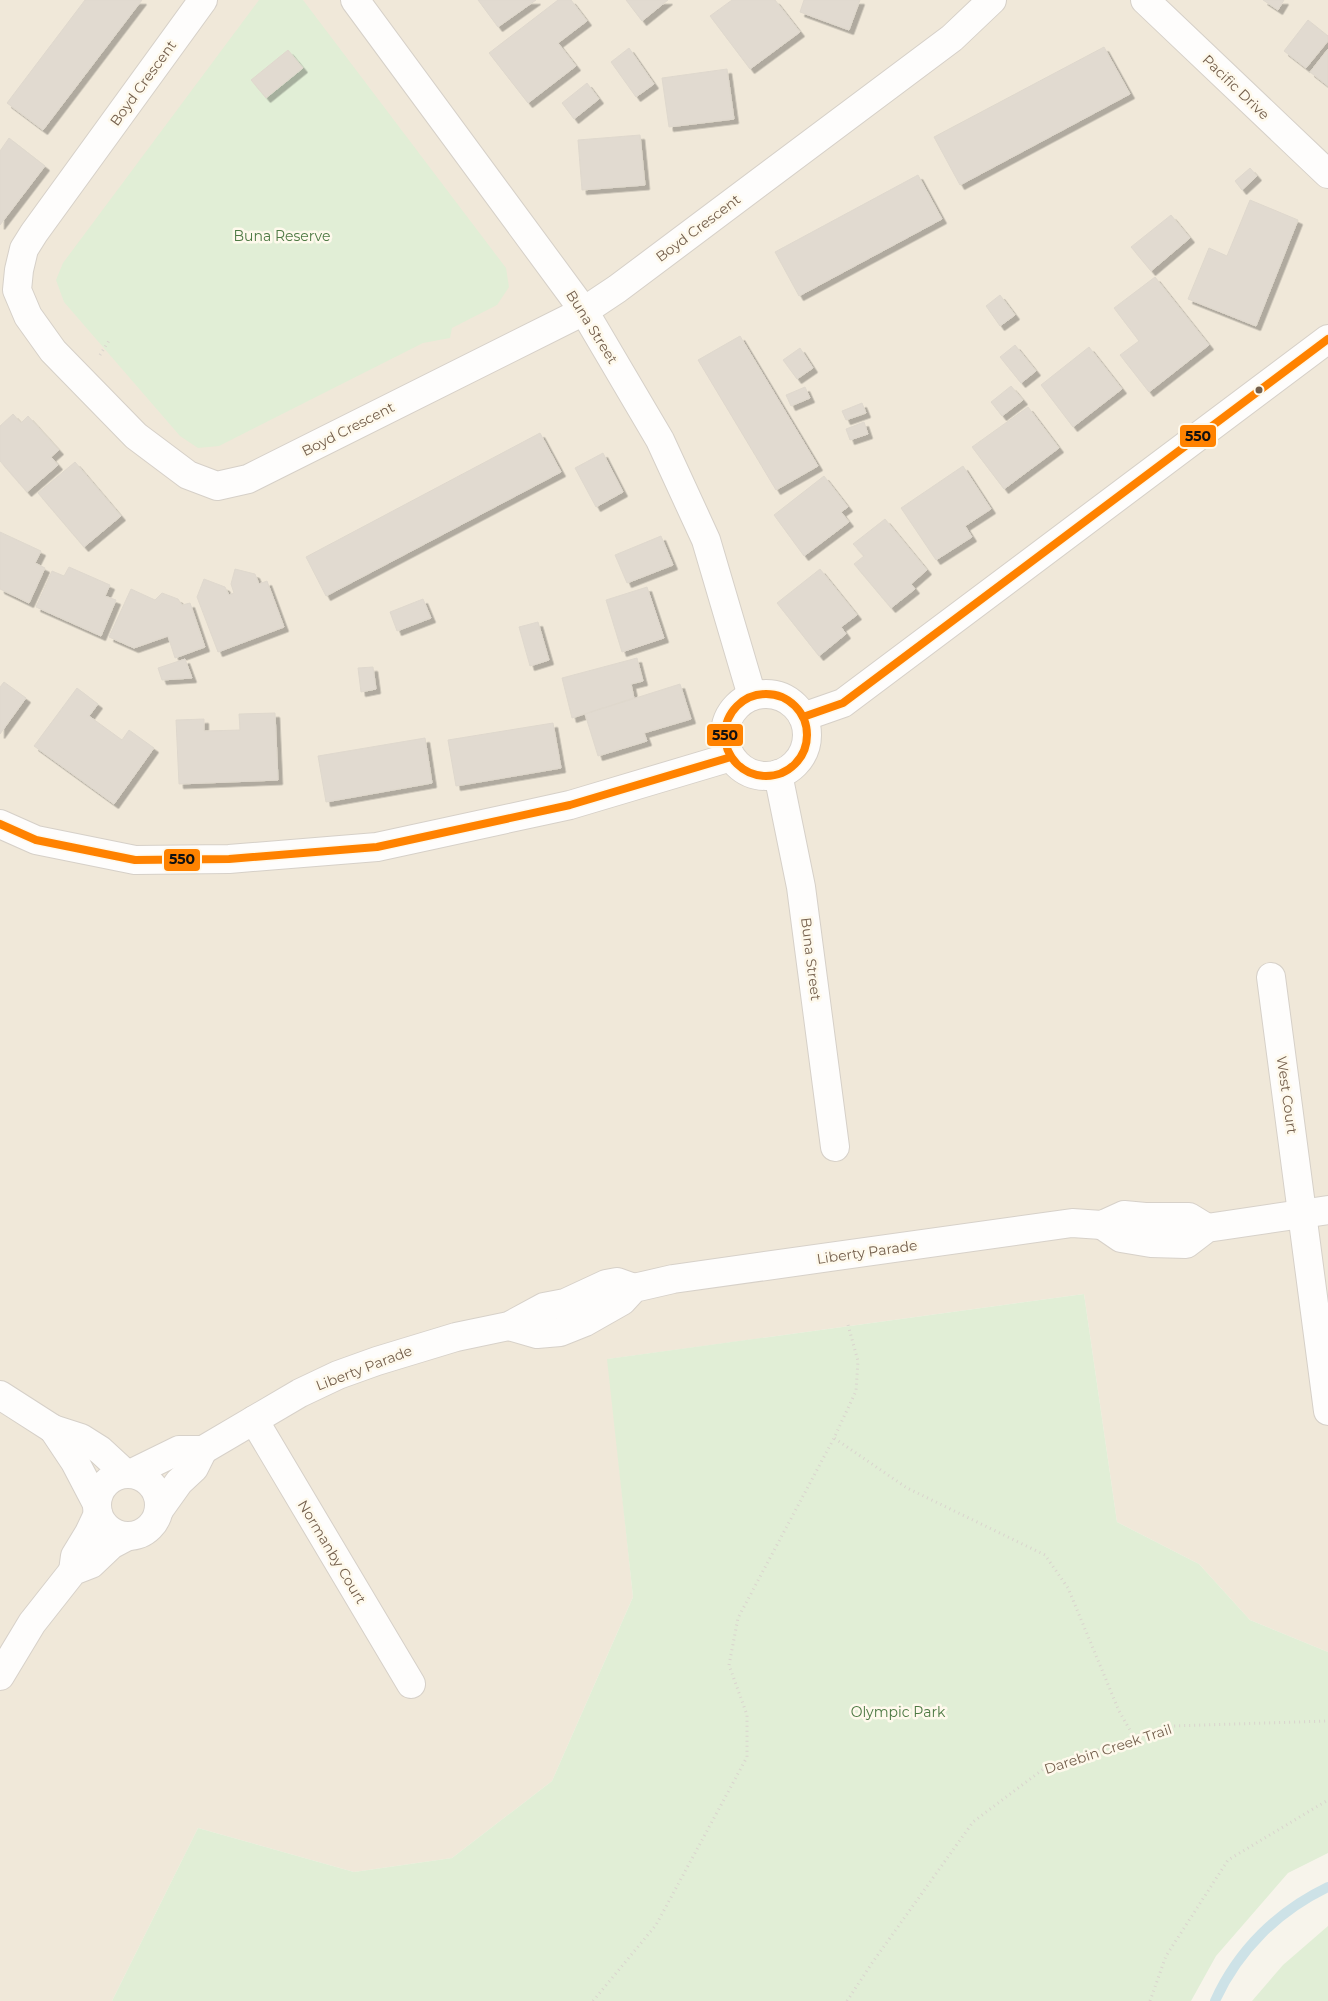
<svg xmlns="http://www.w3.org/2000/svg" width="1328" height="2001" font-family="Montserrat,sans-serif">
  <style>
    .residential { fill: #f0e8d9 }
    .green { fill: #e1eed6 }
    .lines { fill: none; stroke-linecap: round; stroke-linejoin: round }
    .stream { stroke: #cde2e7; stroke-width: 10 }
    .building { fill: #e1dad0; stroke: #dfd8cd; filter: url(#shadow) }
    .street-casing { stroke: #d6d0c8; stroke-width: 30 }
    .secondary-casing { stroke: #d7d1c9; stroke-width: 30 }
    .path { stroke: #dad4ce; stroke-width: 3; stroke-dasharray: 1 4; stroke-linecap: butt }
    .street { stroke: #fefdfc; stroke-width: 28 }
    .secondary { stroke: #fefdfc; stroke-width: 28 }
    .bus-1-casing { stroke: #fef9ec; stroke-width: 11 }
    .bus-1 { stroke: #ff8200; stroke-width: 8 }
    .bus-dot { fill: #745f4c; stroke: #fef9ec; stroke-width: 2 }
    .labels { text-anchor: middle; stroke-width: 5; stroke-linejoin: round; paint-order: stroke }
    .street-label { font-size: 14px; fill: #745f4c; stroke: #fef9ec }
    .park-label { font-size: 14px; fill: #4d7943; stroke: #fef9ec }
    .line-badge { stroke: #fef9ec; stroke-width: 2 }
    .pale-badge-label { font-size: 14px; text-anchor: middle; font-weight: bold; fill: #111 }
  </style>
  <defs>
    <filter id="shadow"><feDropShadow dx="4.5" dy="4.5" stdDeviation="0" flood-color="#0004"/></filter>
  </defs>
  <rect width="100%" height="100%" fill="#f7f4eb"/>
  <path class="residential" d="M0,0h1328v1652l-78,-32 -51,-56 -82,-42 -33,-228 -476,65 25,238 -81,184 -100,77 -98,14 -156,-44 -86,173h-112z"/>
  <g class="green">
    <path d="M259,0h44l203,268 3,19 -12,18 -45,23 -2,10 -27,5 -204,103 -21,2 -18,-12 -116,-134 -8,-22 7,-17z"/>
    <path d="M1084,1294l33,228 82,42 51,56 78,32v201l-40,20 -72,83 -25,45h-1079l86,-173 156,44 98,-14 100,-77 81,-184 -26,-238z"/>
    <path d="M1328,1926v75h-76l31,-36z"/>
  </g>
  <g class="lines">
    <path class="stream" d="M1215,2001c23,-51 63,-90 113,-114"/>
  </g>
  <g class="building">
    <path d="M85,0h57l-99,130 -36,-27z"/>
    <path d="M478,0h58l-38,27z"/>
    <path d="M558,0h13l16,21 -29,22 18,23 -48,37 -39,-50z"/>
    <path d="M626,0h42l-26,21z"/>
    <path d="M732,0h43l25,32 -50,37 -40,-53z"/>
    <path d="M804,0h56l-11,30 -49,-18z"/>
    <path d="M1263,0h21l-6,10z"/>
    <path d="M1308,20l20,16v5l-22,27 -22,-17z"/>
    <path d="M1104,47l26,47 -170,91 -26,-48z"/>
    <path d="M629,48l25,36 -18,13 -25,-35z"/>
    <path d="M1328,49v37l-18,-14z"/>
    <path d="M288,50l15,18 -37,30 -15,-18z"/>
    <path d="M727,69l7,50 -65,8 -7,-49z"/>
    <path d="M587,83l12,16 -25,20 -12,-16z"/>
    <path d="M640,135l5,50 -63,5 -4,-50z"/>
    <path d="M9,138l36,28 -45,59v-74z"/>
    <path d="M1250,168l7,8 -15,14 -7,-9z"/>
    <path d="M918,175l24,44 -143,77 -24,-44z"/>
    <path d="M1250,200l48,20 -42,106 -68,-27 21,-51 18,8z"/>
    <path d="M1171,215l19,23 -39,33 -20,-24z"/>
    <path d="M1155,277l54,68 -60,47 -29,-37 19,-14 -25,-33z"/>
    <path d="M1000,295l15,20 -15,11 -14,-20z"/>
    <path d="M740,336l78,130 -42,24 -78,-130z"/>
    <path d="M1015,345l21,26 -15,12 -21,-26z"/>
    <path d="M1089,347l33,42 -49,38 -32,-42z"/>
    <path d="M800,348l13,20 -16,11 -14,-19z"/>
    <path d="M1011,386l12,14 -21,16 -11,-14z"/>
    <path d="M805,387l5,11 -19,8 -5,-11z"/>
    <path d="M862,403l4,10 -20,7 -4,-9z"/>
    <path d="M1028,407l31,41 -55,41 -32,-42z"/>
    <path d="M13,414l8,9 7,-7 31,34 -8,7 7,8 -31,27 -27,-31v-35z"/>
    <path d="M864,422l4,12 -18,6 -4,-11z"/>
    <path d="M540,433l21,39 -235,124 -20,-39z"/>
    <path d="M603,453l20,39 -27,15 -21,-39z"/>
    <path d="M75,462l46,54 -37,31 -46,-54z"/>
    <path d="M963,466l28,43 -26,17 7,11 -36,23 -35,-52z"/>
    <path d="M824,476l24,31 -7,5 8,10 -45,34 -30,-41z"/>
    <path d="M885,519l42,51 -16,14 4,5 -24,19 -37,-44 10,-8 -11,-12z"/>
    <path d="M0,532l41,19 -6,12 10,5 -16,35 -29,-14z"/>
    <path d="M661,536l12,29 -46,18 -12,-28z"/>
    <path d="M69,567l41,18 -5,11 11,4 -15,36 -65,-29 16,-36 12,5z"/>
    <path d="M235,569l20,5 4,10 8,-3 17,46 -66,25 -21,-55 7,-18 21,8 4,8 5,-2 -3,-9z"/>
    <path d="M820,569l37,46 -16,12 5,7 -27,22 -42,-53z"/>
    <path d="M647,587l17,51 -42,14 -16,-52z"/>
    <path d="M131,589l24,11 7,-7 16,6 4,6 8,-2 15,44 -30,11 -7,-22 -34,12 -25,-11z"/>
    <path d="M423,599l8,19 -34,13 -7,-19z"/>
    <path d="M538,622l11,38 -19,6 -11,-39z"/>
    <path d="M637,658l6,23 -12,3 3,14 -62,20 -10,-40z"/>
    <path d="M185,659l7,19 -30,2 -4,-12z"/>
    <path d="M373,667l3,22 -15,3 -3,-24z"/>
    <path d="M4,682l22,16 -26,36v-47z"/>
    <path d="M680,684l11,35 -47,14 3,8 -49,15 -13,-42z"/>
    <path d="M77,688l21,16 -9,12 33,24 7,-10 25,18 -40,56 -80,-58z"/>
    <path d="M275,713l3,67 -99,4 -3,-64 28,-1v12l36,-1 -1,-16z"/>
    <path d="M553,723l8,45 -105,18 -8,-46z"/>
    <path d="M425,738l7,45 -106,19 -8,-46z"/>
  </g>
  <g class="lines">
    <defs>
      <g id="street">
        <path d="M203,0l-169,233 -10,16 -5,21 -2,20 11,26 25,35 83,85 52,39 29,11 31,-7 336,-168 33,-22 335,-251 40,-38"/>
        <path d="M355,0l229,311 76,129 46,100 46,156"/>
        <path d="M1145,0l183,174"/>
        <circle cx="766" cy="735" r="41"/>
        <path d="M803,717l40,-14 485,-364"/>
        <path d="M778,774l23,113 34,260"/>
        <path d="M0,824l36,16 99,20 94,-1 148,-12 193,-42 161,-48"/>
        <path d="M1271,977l57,434"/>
        <path d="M0,1395l53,34 28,9 19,12 26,24"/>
        <path d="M254,1420l157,264"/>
        <path d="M53,1429l22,33 22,42"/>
      </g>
      <g id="secondary">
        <path d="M1102,1225l19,13 30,5 35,1 21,-16 121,-18"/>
        <path d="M509,1326l28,8 23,-2 25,-10 37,-21 12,-13 39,-9 399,-56 30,2 22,-10 21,2h44l18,11"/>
        <path d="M130,1474l49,-24h24l97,-57 38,-18 39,-14 79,-24 53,-11 35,-19 21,-4 41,-19 11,-2 17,6"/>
        <circle cx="128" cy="1505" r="31"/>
        <path d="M159,1510l20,-28 15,-14 9,-18"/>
        <path d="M73,1571l2,-15 14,-23 9,-19"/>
        <path d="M0,1676l32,-53 41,-52 18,-7 20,-19 17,-9"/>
      </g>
    </defs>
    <use href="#street" class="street-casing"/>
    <use href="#secondary" class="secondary-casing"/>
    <g class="path">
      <path d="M100,355l10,-16"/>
      <path d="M848,1325l10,36 -2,30 -22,47 73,50 138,67 23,33 51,123 15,26"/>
      <path d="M593,2001l63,-76 91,-168v-42l-18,-50 9,-47 96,-180"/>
      <path d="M847,2001l25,-38 101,-141 73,-55 126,-41 156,-5"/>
      <path d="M1150,2001l16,-45 62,-96 100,-60"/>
    </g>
    <use href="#street" class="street"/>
    <use href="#secondary" class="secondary"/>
    <defs>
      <g id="bus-1">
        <circle cx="766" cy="735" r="41"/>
        <path d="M803,717l40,-14 485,-364"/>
        <path d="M0,824l36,16 99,20 94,-1 148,-12 193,-42 161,-48"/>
      </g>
    </defs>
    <use href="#bus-1" class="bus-1-casing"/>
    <use href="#bus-1" class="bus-1"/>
  </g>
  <circle class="bus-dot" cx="1259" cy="390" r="4.5"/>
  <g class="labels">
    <g class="street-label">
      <text transform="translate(143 83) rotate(-54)" y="5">Boyd Crescent</text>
      <text transform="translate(1236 87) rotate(44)" y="5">Pacific Drive</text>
      <text transform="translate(698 228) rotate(-37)" y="5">Boyd Crescent</text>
      <text transform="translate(592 327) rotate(58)" y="5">Buna Street</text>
      <text transform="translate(348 429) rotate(-27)" y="5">Boyd Crescent</text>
      <text transform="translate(811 959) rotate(83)" y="5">Buna Street</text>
      <text transform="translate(1287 1095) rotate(82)" y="5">West Court</text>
      <text transform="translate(867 1252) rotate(-8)" y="5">Liberty Parade</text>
      <text transform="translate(364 1368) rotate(-21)" y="5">Liberty Parade</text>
      <text transform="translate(332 1552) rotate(59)" y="5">Normanby Court</text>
      <text transform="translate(1108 1749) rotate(-18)" y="5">Darebin Creek Trail</text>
    </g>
    <g class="park-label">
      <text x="282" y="241">Buna Reserve</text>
      <text x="898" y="1717">Olympic Park</text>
    </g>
  </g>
  <g class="line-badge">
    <rect x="1179" y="424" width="38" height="24" rx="5" fill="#ff8200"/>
    <rect x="706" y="723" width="38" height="24" rx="5" fill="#ff8200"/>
    <rect x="163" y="848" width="38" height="24" rx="5" fill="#ff8200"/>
  </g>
  <g class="pale-badge-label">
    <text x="1198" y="441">550</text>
    <text x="725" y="740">550</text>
    <text x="182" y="864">550</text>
  </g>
</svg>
